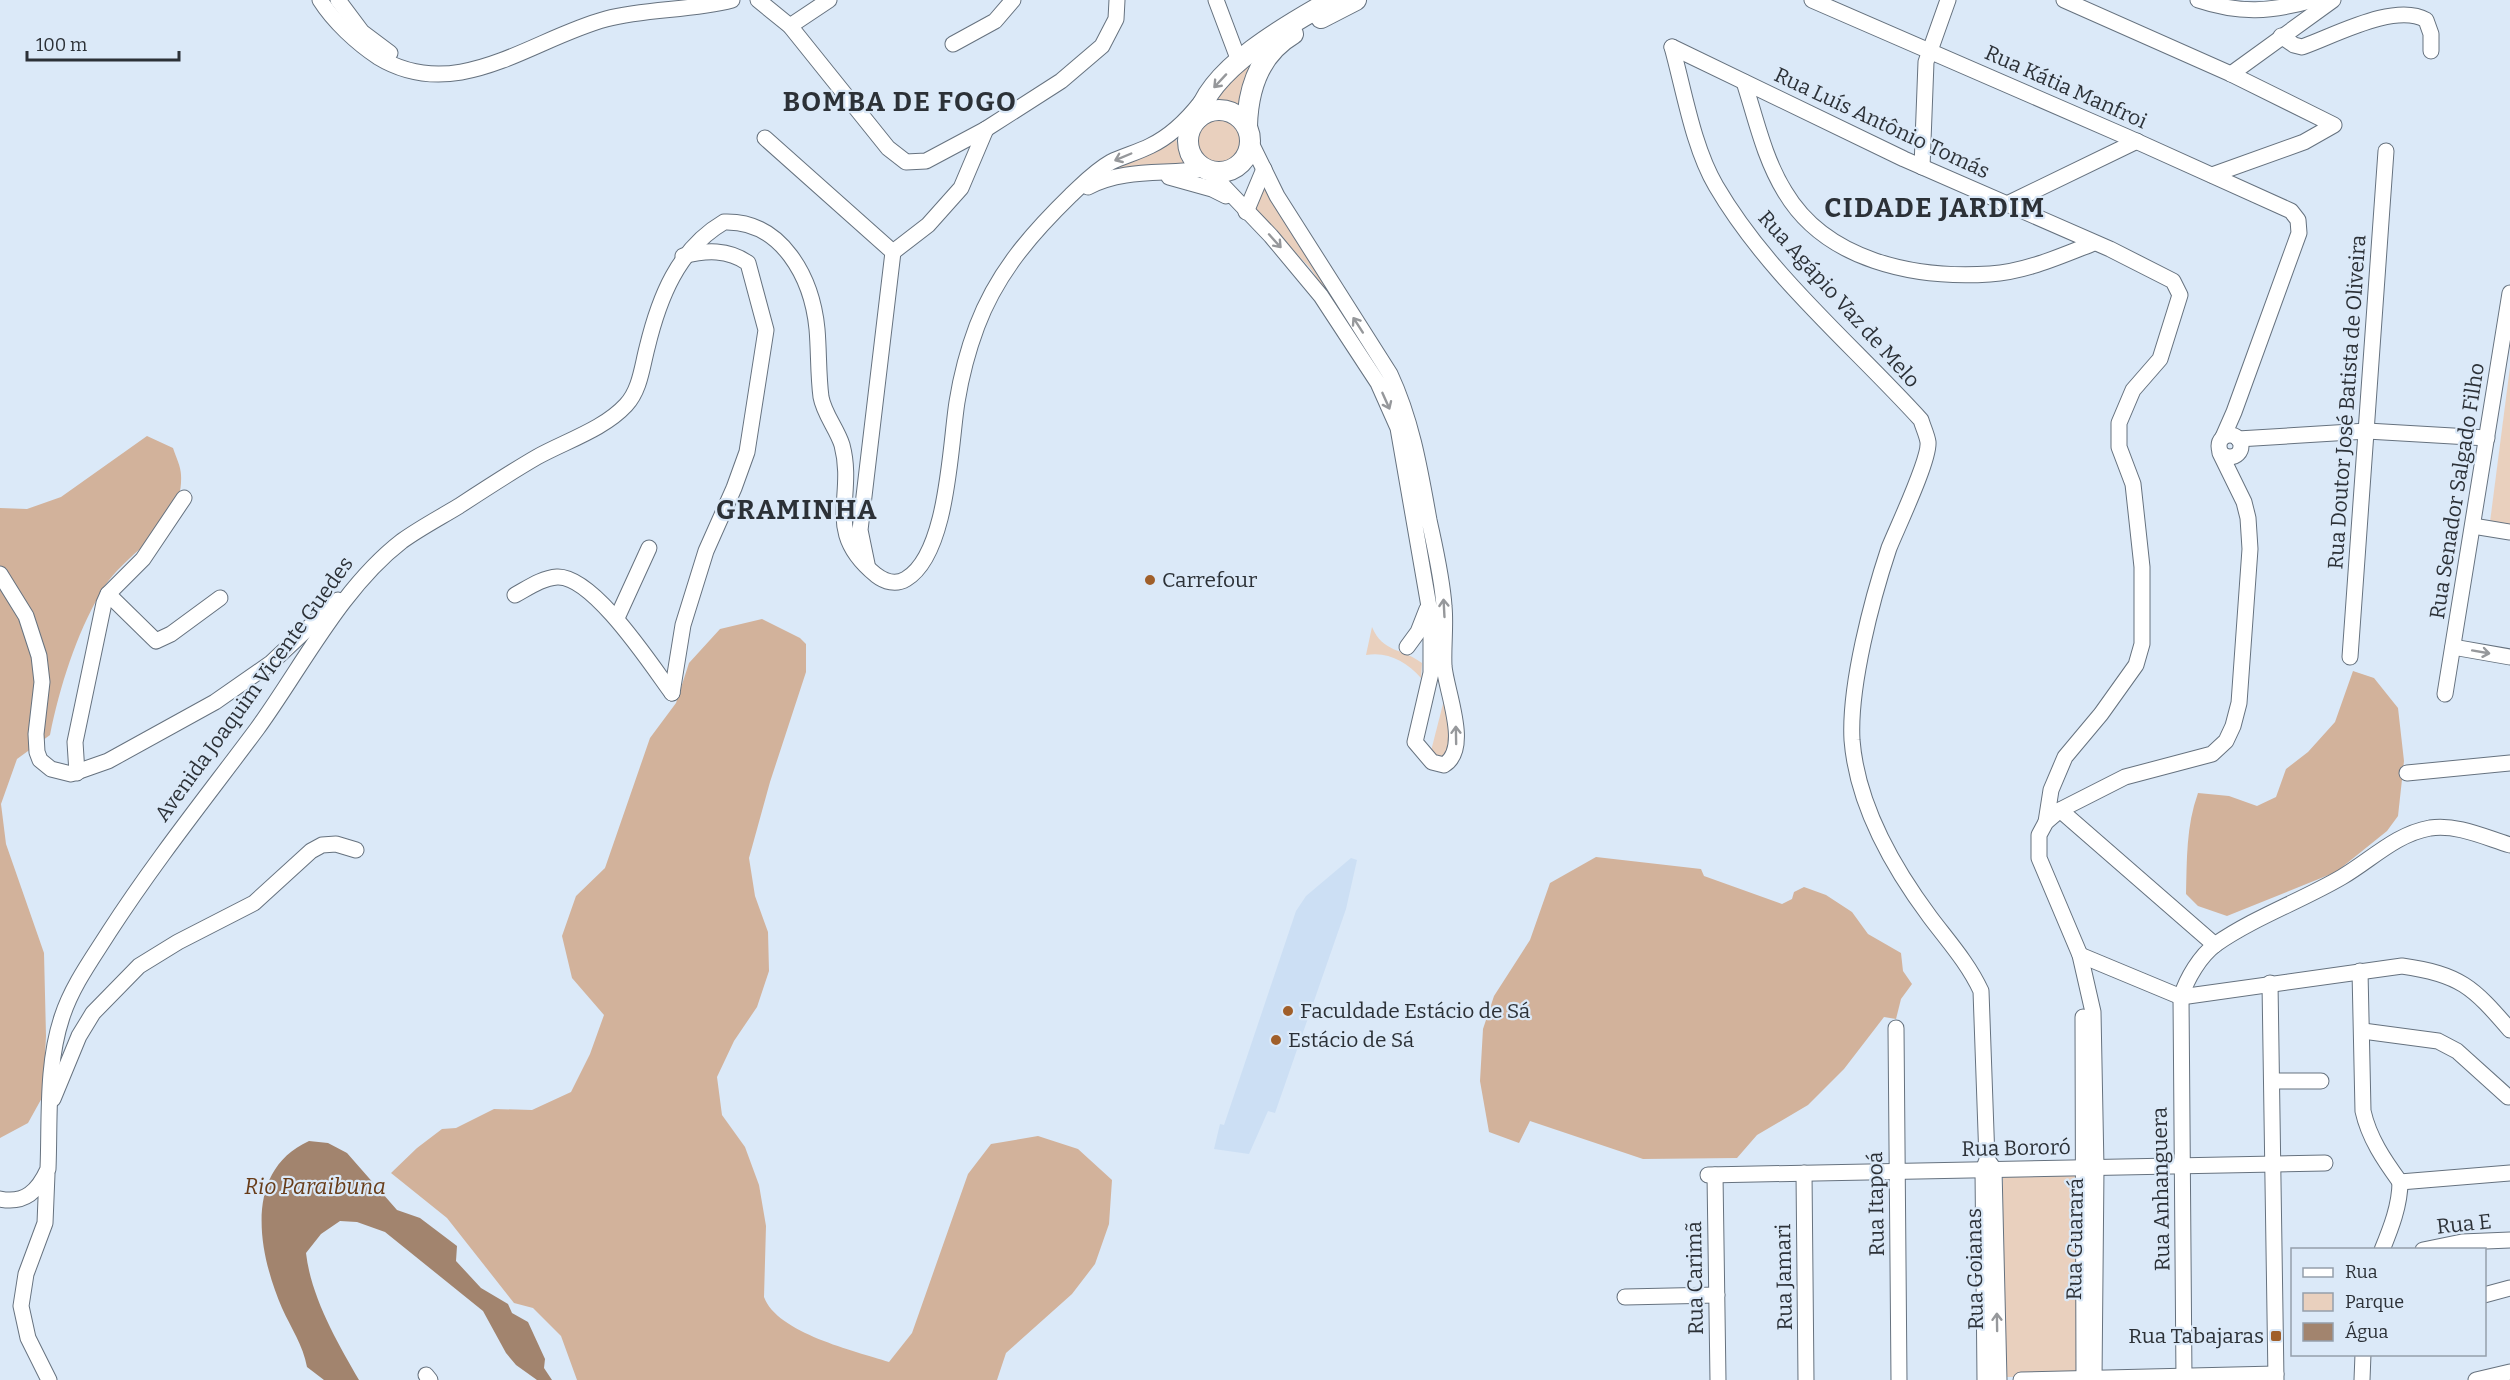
<svg xmlns="http://www.w3.org/2000/svg" width="2510" height="1380" font-family="Bitter,serif">
  <style>
    .built { fill: #ccdff4 }
    .green { fill: #e9d0be }
    .forest { fill: #d2b29b }
    .water { fill: #a2846e }
    .lines { fill: none; stroke-linecap: round; stroke-linejoin: round }
    .minor-casing { stroke: #66727f; stroke-width: 17 }
    .major-casing { stroke: #66727f; stroke-width: 22 }
    .minor { stroke: #fff; stroke-width: 15 }
    .major { stroke: #fff; stroke-width: 20 }
    .oneway { stroke: #96989b }
    .poi-dot { fill: #a05f2a; stroke: #dbe9f8; stroke-width: 2 }
    .labels { text-anchor: middle; stroke-width: 4.5; stroke-linejoin: round; paint-order: stroke }
    .street-label { font-size: 21px; fill: #2c3137; stroke: #dbe9f8 }
    .poi-label { font-size: 21px; fill: #2c3137; stroke: #dbe9f8; text-anchor: start }
    .water-label { font-size: 22px; font-style: italic; fill: #683c18; stroke: #dbe9f8 }
    .district-label { font-size: 27px; font-weight: bold; letter-spacing: 1.5px; fill: #2c3137; stroke: #dbe9f8 }
  </style>
  <rect width="100%" height="100%" fill="#dbe9f8"/>
  <path class="built" d="M1351,858l6,2 -11,49 -71,204 -7,-2 -19,43 -35,-5 6,-25 4,1 72,-214 10,-15z"/>
  <g class="green">
    <path d="M1283,35l-40,74 -15,-5 -17,1 16,-21z"/>
    <circle cx="1220" cy="143" r="26"/>
    <path d="M1176,139l8,25 -72,7 -1,-1z"/>
    <path d="M1265,187l24,43 48,71 -3,1 -24,-34 -55,-58z"/>
    <path d="M2510,367v157l-20,-2z"/>
    <path d="M1372,627c11,26 30,21 50,36l-1,15c-14,-16 -33,-27 -55,-23z"/>
    <path d="M1444,700l4,15 3,35 -11,9 -9,-8z"/>
    <path d="M2082,1168l-1,209h-80l2,-203z"/>
  </g>
  <g class="forest">
    <path d="M147,436l26,12c3,9 8,19 8,27 3,55 -56,75 -80,117 -25,43 -41,94 -51,143l-33,24 -16,45 5,40 38,109 2,83 -3,60 -15,27 -28,15v-630l27,1 34,-12z"/>
    <path d="M762,619l38,19 6,6v28l-36,110 -21,76 6,38 13,36 1,39 -12,36 -23,34 -17,36 5,38 23,32 14,38 7,41 -2,71c13,36 91,54 125,65l23,-29 56,-159 23,-30 47,-8 40,13 34,31 -3,44 -14,40 -23,30 -66,59 -9,27h-420l-16,-44 -28,-28 -19,-5 -67,-85 -56,-45 26,-25 25,-19 14,-1 38,-19 38,1 39,-18 19,-38 14,-39 -32,-37 -10,-42 14,-40 29,-28 45,-130 26,-35 13,-40 31,-34z"/>
    <path d="M2353,671l21,7 24,30 6,53 -6,55 -11,15 -51,41 -109,44 -29,-10 -12,-12c1,-34 0,-68 12,-101l31,3 28,10 19,-9 10,-28 22,-17 27,-30z"/>
    <path d="M1596,857l105,12 3,7 78,28 10,-5 2,-7 10,-5 22,8 26,17 16,22 33,19 2,18 9,13 -11,15 -5,20 -12,-2 -40,52 -36,36 -51,30 -20,23 -94,1 -113,-38 -11,22 -30,-11 -9,-51 3,-52 11,-33 36,-56 20,-57z"/>
  </g>
  <path class="water" d="M309,1141l19,2 19,10 50,57 23,8 37,28 -1,15 25,27 27,16 4,9 16,9 17,37 -1,9 8,12h-15l-21,-15 -10,-12 -23,-42 -98,-79 -28,-10 -17,-1 -19,13 -15,19c5,44 31,89 53,127h-35l-17,-13c-4,-22 -16,-39 -25,-59 -24,-56 -39,-137 27,-167z"/>
  <g class="lines">
    <defs>
      <g id="minor">
        <path d="M320,0c14,22 37,43 58,57 79,48 153,-18 228,-38 41,-11 85,-8 126,-19"/>
        <path d="M338,0l24,32 28,21"/>
        <path d="M758,0l32,26 98,122 18,14 20,-1 60,-32 75,-48 41,-35 14,-27 1,-19"/>
        <path d="M1216,0l23,61"/>
        <path d="M1812,0l315,137 164,74 7,9 1,13 -65,179 -11,25"/>
        <path d="M2064,0l167,74 103,51 -30,17 -92,33"/>
        <path d="M2198,0c42,14 73,12 115,0"/>
        <path d="M790,26l39,-26"/>
        <path d="M2281,36l13,9 8,2c32,-11 93,-45 124,-27l5,14v17"/>
        <path d="M953,44l42,-23 18,-21"/>
        <path d="M1672,47c12,43 21,100 44,139 52,89 136,158 205,234 2,7 6,15 7,22 2,17 -31,86 -39,106 -17,51 -40,138 -37,192 5,64 40,126 78,177 18,24 38,46 51,74l6,169 -4,10 2,210"/>
        <path d="M1672,47l232,112 206,90 63,32 7,14 -20,64 -27,31 -14,33v24l14,37 9,83v77l-6,21 -35,49 -36,43 -14,33 -5,32"/>
        <path d="M2231,74l102,-74"/>
        <path d="M1744,82c12,37 20,76 41,110 41,69 130,87 205,82 35,-2 71,-18 104,-31"/>
        <path d="M765,138l128,114"/>
        <path d="M1922,167l4,-105 22,-62"/>
        <path d="M1209,171l62,65 50,60 57,87 20,45 33,190v55l-16,69 17,20 12,3c27,-16 2,-74 0,-99 -1,-20 2,-40 0,-60 -2,-29 -9,-58 -15,-86 -9,-50 -17,-99 -39,-146l-113,-178 -26,-53"/>
        <path d="M1169,177l43,12 14,7"/>
        <path d="M1088,187c37,-19 76,-12 115,-18"/>
        <path d="M2005,205l132,-64"/>
        <path d="M1246,212l18,-43"/>
        <path d="M893,252l35,-27 33,-37 25,-59"/>
        <circle cx="2230" cy="446" r="11"/>
        <path d="M2238,439l129,-8 120,7"/>
        <path d="M2473,526l37,6"/>
        <path d="M867,564l-7,-34 33,-278"/>
        <path d="M0,574l26,42 13,40 3,26 -6,52 1,18 3,8 11,9 20,5 37,-13 107,-59 56,-39 67,-63"/>
        <path d="M108,594l48,47 15,-7 49,-36"/>
        <path d="M515,595c13,-7 27,-17 42,-18 36,-2 95,89 115,116"/>
        <path d="M617,618l32,-70"/>
        <path d="M1407,647l11,-15 9,-23"/>
        <path d="M2453,647l57,10"/>
        <path d="M2350,657l36,-506"/>
        <path d="M672,693l11,-68 23,-74 28,-63 13,-36 19,-122 -18,-67c-20,-14 -42,-13 -65,-7"/>
        <path d="M2445,694l65,-401"/>
        <path d="M77,773l-2,-31 29,-139 4,-9 35,-35 41,-61"/>
        <path d="M2407,773l103,-10"/>
        <path d="M2060,810l155,135"/>
        <path d="M2080,955l101,42 221,-31c58,8 71,21 108,64"/>
        <path d="M2360,971l3,140c6,27 21,49 37,71"/>
        <path d="M2270,983l6,397"/>
        <path d="M2083,1017l1,363"/>
        <path d="M1896,1028l3,352"/>
        <path d="M2363,1031l75,10 19,10 51,46"/>
        <path d="M2272,1081h49"/>
        <path d="M53,1099l26,-63 14,-23 46,-47 39,-24 76,-39 57,-52 11,-6 14,-1 20,6"/>
        <path d="M1989,1162l5,7 5,211"/>
        <path d="M1804,1173l2,207"/>
        <path d="M47,1174l-2,49 -19,51 -5,32 7,32 21,42"/>
        <path d="M1708,1175l617,-12"/>
        <path d="M1715,1175l3,205"/>
        <path d="M2400,1182l110,-9"/>
        <path d="M0,1199c25,5 38,-8 48,-30 2,-50 -2,-104 14,-152 10,-31 30,-58 47,-85 46,-71 98,-136 148,-203 45,-62 84,-141 145,-188 18,-13 39,-24 57,-35 26,-17 52,-34 78,-49 29,-16 67,-28 89,-52 14,-15 16,-38 21,-57 12,-50 31,-99 77,-126 58,-2 88,56 93,107 2,23 1,45 4,68 3,17 16,32 21,48 14,53 -20,86 34,130 9,7 20,10 30,4 42,-25 44,-133 51,-177 4,-25 11,-52 20,-76 20,-53 54,-92 94,-131 13,-12 24,-24 40,-33 13,-6 27,-10 39,-16 21,-10 37,-26 51,-44"/>
        <path d="M2382,1250c9,-22 18,-45 18,-68"/>
        <path d="M2423,1250l39,-8 48,-2"/>
        <path d="M2484,1295l26,-7"/>
        <path d="M1625,1297l92,-2"/>
        <path d="M426,1375l4,5"/>
        <path d="M2021,1380l255,-6"/>
        <path d="M2094,1380l2,-212 -3,-156 -13,-57 -41,-97v-23l7,-13 14,-12 65,-33 87,-23 14,-13 7,-15 6,-23 11,-154 -2,-31 -4,-16 -24,-49"/>
        <path d="M2184,1380l-3,-383c6,-19 19,-41 35,-53 39,-27 85,-43 126,-67 29,-17 54,-43 88,-49 27,-4 54,9 80,17"/>
        <path d="M2362,1380l1,-26"/>
        <path d="M2476,1380l34,-8"/>
      </g>
      <g id="major">
        <path d="M1321,18l35,-18"/>
        <circle cx="1219" cy="141" r="31"/>
        <path d="M1198,118c10,-49 93,-95 134,-118"/>
        <path d="M1247,126c1,-37 12,-72 46,-92"/>
      </g>
    </defs>
    <use href="#minor" class="minor-casing"/>
    <use href="#major" class="major-casing"/>
    <use href="#minor" class="minor"/>
    <use href="#major" class="major"/>
  </g>
  <defs><path id="oneway-shaft" d="M-6 0H5M1.5-3L5.5 0L1.5 3" fill="none" stroke-width="1.6" stroke-linecap="round" stroke-linejoin="round" transform="scale(1.5)"/></defs>
  <g class="oneway">
    <use href="#oneway-shaft" transform="translate(1220 81) rotate(133)"/>
    <use href="#oneway-shaft" transform="translate(1123 157) rotate(157)"/>
    <use href="#oneway-shaft" transform="translate(1275 241) rotate(48)"/>
    <use href="#oneway-shaft" transform="translate(1358 325) rotate(-123)"/>
    <use href="#oneway-shaft" transform="translate(1386 401) rotate(66)"/>
    <use href="#oneway-shaft" transform="translate(1444 608) rotate(-93)"/>
    <use href="#oneway-shaft" transform="translate(2481 652) rotate(10)"/>
    <use href="#oneway-shaft" transform="translate(1456 735) rotate(-91)"/>
    <use href="#oneway-shaft" transform="translate(1997 1322) rotate(-91)"/>
  </g>
  <g class="poi-dot">
    <circle cx="1150" cy="580" r="6"/>
    <circle cx="1288" cy="1011" r="6"/>
    <circle cx="1276" cy="1040" r="6"/>
    <rect x="2270" y="1330" width="12" height="12" rx="3"/>
  </g>
  <g class="labels">
    <g class="street-label">
      <text transform="translate(2066 87) rotate(24)" y="7">Rua Kátia Manfroi</text>
      <text transform="translate(1882 123) rotate(25)" y="7">Rua Luís Antônio Tomás</text>
      <text transform="translate(1839 299) rotate(48)" y="7">Rua Agápio Vaz de Melo</text>
      <text transform="translate(2347 402) rotate(-86)" y="7">Rua Doutor José Batista de Oliveira</text>
      <text transform="translate(2457 491) rotate(-81)" y="7">Rua Senador Salgado Filho</text>
      <text transform="translate(254 689) rotate(-54)" y="7">Avenida Joaquim Vicente Guedes</text>
      <text transform="translate(2016 1148) rotate(-1)" y="7">Rua Bororó</text>
      <text transform="translate(2161 1189) rotate(-91)" y="7">Rua Anhanguera</text>
      <text transform="translate(1876 1204) rotate(-91)" y="7">Rua Itapoá</text>
      <text transform="translate(2464 1224) rotate(-6)" y="7">Rua E</text>
      <text transform="translate(2075 1239) rotate(-89)" y="7">Rua Guarará</text>
      <text transform="translate(1975 1269) rotate(-91)" y="7">Rua Goianas</text>
      <text transform="translate(1784 1277) rotate(-91)" y="7">Rua Jamari</text>
      <text transform="translate(1695 1278) rotate(-91)" y="7">Rua Carimã</text>
    </g>
    <g class="poi-label">
      <text x="1162" y="587">Carrefour</text>
      <text x="1300" y="1018">Faculdade Estácio de Sá</text>
      <text x="1288" y="1047">Estácio de Sá</text>
      <text x="2264" y="1343" text-anchor="end">Rua Tabajaras</text>
    </g>
    <g class="water-label">
      <text x="315" y="1194">Rio Paraibuna</text>
    </g>
    <g class="district-label">
      <text x="900" y="111">BOMBA DE FOGO</text>
      <text x="1935" y="217">CIDADE JARDIM</text>
      <text x="797" y="519">GRAMINHA</text>
    </g>
  </g>
  <rect x="2291" y="1248" width="195" height="108" fill="#dbe9f8" stroke="#959fab" stroke-width="1.5"/>
  <rect x="2303" y="1268" width="30" height="9" fill="#ffffff" stroke="#959fab" stroke-width="1.5"/>
  <text x="2345" y="1278" font-size="18" fill="#2c3137">Rua</text>
  <rect x="2303" y="1293" width="30" height="18" fill="#e9d0be" stroke="#959fab" stroke-width="1.5"/>
  <text x="2345" y="1308" font-size="18" fill="#2c3137">Parque</text>
  <rect x="2303" y="1323" width="30" height="18" fill="#a2846e" stroke="#959fab" stroke-width="1.5"/>
  <text x="2345" y="1338" font-size="18" fill="#2c3137">Água</text>
  <path d="M27 51v9h152v-9" fill="none" stroke="#2c3137" stroke-width="3"/>
  <text x="36" y="51" font-size="18" fill="#2c3137" stroke="#dbe9f8" stroke-width="4.5" paint-order="stroke">100 m</text>
</svg>
